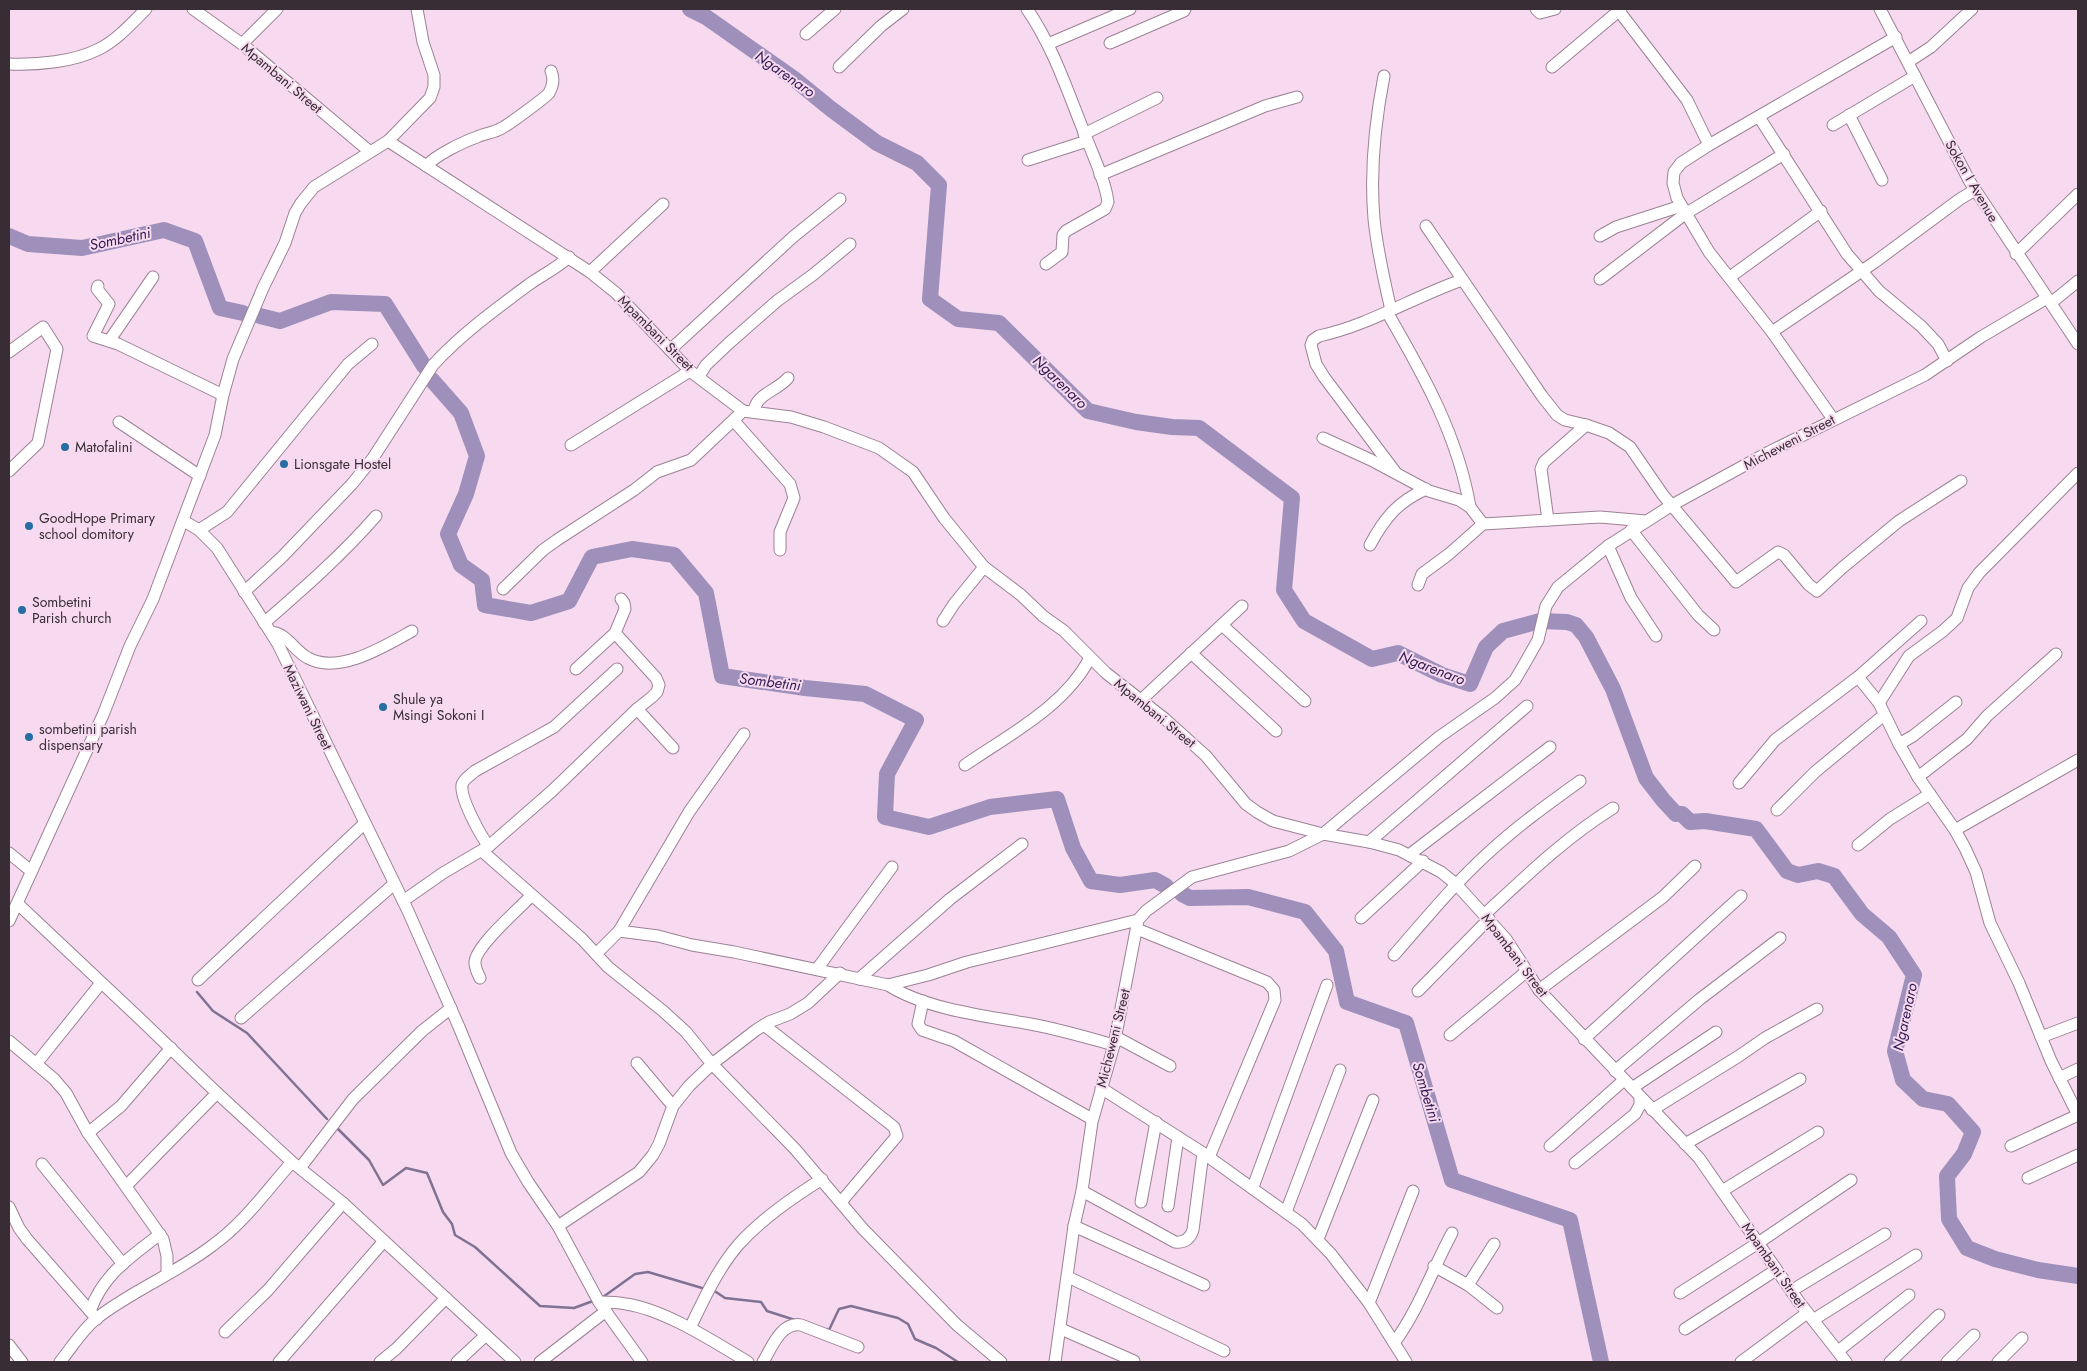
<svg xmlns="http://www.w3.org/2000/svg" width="2087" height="1371" font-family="Jost,sans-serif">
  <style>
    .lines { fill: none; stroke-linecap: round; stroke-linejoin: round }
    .stream { stroke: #7f7293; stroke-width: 2.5 }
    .river { stroke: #9e90bb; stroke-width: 16 }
    .minor-casing { stroke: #9c8295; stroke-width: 13 }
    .minor { stroke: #fff; stroke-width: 11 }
    .poi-dot { fill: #266da1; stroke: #f7daef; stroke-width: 2 }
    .labels { text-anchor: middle; stroke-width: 4; stroke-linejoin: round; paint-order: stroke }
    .street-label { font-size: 14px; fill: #382d35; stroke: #f7daef }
    .poi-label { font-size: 14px; fill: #382d35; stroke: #f7daef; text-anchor: start }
    .water-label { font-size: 15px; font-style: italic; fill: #311b51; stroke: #f7daef }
  </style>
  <rect width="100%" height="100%" fill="#f7daef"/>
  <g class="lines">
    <g class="stream">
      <path d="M197,992l16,19 34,22 80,86"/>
      <path d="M337,1128l32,32 14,25 23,-17 21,5 16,39 9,12 3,11 20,12 65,59 34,2 19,-7"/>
      <path d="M716,1292l9,6 36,4 6,9 28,9"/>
      <path d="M603,1297l32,-23 13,-2 54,16"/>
      <path d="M827,1329l2,1 10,-21 12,-3 47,12 10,6 7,15 21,9 22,14"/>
    </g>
    <g class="river">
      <path d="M690,9l16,8 87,61 38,31 46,34 40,20 22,22 -9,114 28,20 41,4 89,88 48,11 36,5 27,1 93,70 -8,92 20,31 68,38 26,-6 44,22 28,9 16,-37 17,-16 37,-10 27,1 9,3 10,12 27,52 33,89 17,22 13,14h6l8,8 15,-1 51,8 31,42 11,4 20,-4 16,5 28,38 27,23 25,38 -19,76 8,29 20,19 25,5 25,28 -9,22 -17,22 2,43 18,29 28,11 43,11 40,6"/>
      <path d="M9,236l19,8 54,4 82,-18 31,11 25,67 23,5"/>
      <path d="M260,316l20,5 51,-19 54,2 39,62"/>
      <path d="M432,380l29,33 16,43 -11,38 -18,40 13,31 21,15 3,25 46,8 38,-12 23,-44 40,-8 42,6 32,38 16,83 83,12 60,6 51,26 -29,54 -2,43 44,10 61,-20 67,-8 16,49 18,33 29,4 35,-5 11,6"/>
      <path d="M1182,894l8,4 58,-1 57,15 31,39 11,51 59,21 46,157 118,40 31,142"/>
    </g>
    <defs>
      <g id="minor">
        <path d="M193,9l49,35 127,107"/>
        <path d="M1027,9c27,39 41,84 59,128 8,21 19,43 22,65l-3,7 -39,22 -3,4 -1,17 -16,12"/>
        <path d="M1536,9l4,4 15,-4"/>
        <path d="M1880,9l90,173 108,162"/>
        <path d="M1619,11l68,89 22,45"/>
        <path d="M806,34l29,-25"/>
        <path d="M1110,43l74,-32 1,-2"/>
        <path d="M242,44l35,-35"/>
        <path d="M1048,44l82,-35"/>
        <path d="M1908,62l23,-15 41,-38"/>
        <path d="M9,64c28,1 65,-2 90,-15 18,-9 33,-26 47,-40"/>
        <path d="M839,67l42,-41 22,-17"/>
        <path d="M1552,67l69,-58"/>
        <path d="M1384,76c-9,46 -14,96 -10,143 3,30 10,61 17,91"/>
        <path d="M1849,115l33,65"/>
        <path d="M1759,117l88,137 32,37 42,35 17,18 9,17"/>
        <path d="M1833,125l82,-49"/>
        <path d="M1084,134l73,-36"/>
        <path d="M388,141l202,131 26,21 74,78 53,40 48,6 33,10 55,21 34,24 31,46 40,49 37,28 22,21 21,15 42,42 59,46 41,37 40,48 11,8 16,9 50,13 46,8 30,8 42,22 15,12 50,55 33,51 160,168 100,144 47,60"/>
        <path d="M1028,160l59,-19"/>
        <path d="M426,166c10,-11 37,-24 51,-29 8,-4 17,-4 25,-9 6,-3 43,-30 47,-35 4,-7 5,-15 2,-22"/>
        <path d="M1100,175l165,-69 32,-9"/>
        <path d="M1426,226l116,170 15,19 8,5 21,5 23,8 21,14 33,48 73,87 42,-30 6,3 25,30 8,6 25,-23 57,-47 62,-40"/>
        <path d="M1600,236l16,-9 65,-21"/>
        <path d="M2016,254l62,-60"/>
        <path d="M590,272l73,-68"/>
        <path d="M1730,277l91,-66"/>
        <path d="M1600,279l85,-65 99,-60"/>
        <path d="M98,286l-1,3 12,15 -16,32 25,8 105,51"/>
        <path d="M2051,303l27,-22"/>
        <path d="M1387,312c36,62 71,124 83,195"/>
        <path d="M1772,332l103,-70 85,-63 15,-9"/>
        <path d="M109,341l44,-64"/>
        <path d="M670,350l123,-113 47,-38"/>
        <path d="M9,352l34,-25 14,22 -19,94 -29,28"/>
        <path d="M699,376l7,-11 22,-21 49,-43 37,-27 36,-30"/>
        <path d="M754,412c1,-18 23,-21 34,-34"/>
        <path d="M1833,419l-61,-87 -63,-80 -32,-54 -4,-15 1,-11 7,-9 28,-18 187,-108"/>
        <path d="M734,421l56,63 4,14 -14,34v18"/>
        <path d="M119,422l81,54"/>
        <path d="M1323,438l48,22 58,31 30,9 11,7 13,17"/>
        <path d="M571,445l119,-74"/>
        <path d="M1396,473l-72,-96 -8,-13 -5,-19 2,-5 6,-4c51,-11 94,-39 143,-56"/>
        <path d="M1548,520l-7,-51 3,-7 42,-37"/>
        <path d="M184,521l15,9 18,18 61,96 130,267 51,116 52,126 17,29 30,44 41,76 43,60"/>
        <path d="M199,530l28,-18 121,-148 24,-20"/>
        <path d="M1631,530l67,85 16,15"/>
        <path d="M1370,545c15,-28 28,-43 56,-56"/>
        <path d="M1608,546l23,52 25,38"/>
        <path d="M1418,585l4,-11 27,-20 34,-30 117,-7 46,4"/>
        <path d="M503,589l40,-39 14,-10 77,-50 23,-18 34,-12 52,-49"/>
        <path d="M244,592l38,-35 70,-73 21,-26 60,-93c28,-31 64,-57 98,-82 13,-9 26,-15 38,-26"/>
        <path d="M943,621l11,-17 30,-37"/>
        <path d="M264,623c39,-34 78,-68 112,-107"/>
        <path d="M1222,625l83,76"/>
        <path d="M271,632c17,2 23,19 37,26 31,17 77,-12 104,-27"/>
        <path d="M1191,653l85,78"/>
        <path d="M576,669l39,-36 10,-24 -1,-6 -3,-4"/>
        <path d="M1858,677l21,26 20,41 19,33 37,53 10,18 11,24 14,51 29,60 32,78 27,54"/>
        <path d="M1141,700l101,-94"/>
        <path d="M1879,703l30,-47 34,-25 14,-13 11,-30 11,-15 99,-100"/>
        <path d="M637,709l36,39"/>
        <path d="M1899,744l14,-8 43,-34"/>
        <path d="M965,765c45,-31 99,-58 125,-107"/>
        <path d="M1918,777l49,-38 20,-23 69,-62"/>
        <path d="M1739,783l36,-43 83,-63 63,-56"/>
        <path d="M1777,810l38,-38 69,-57"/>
        <path d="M1955,830l123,-70"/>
        <path d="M1369,842l158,-136"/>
        <path d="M1858,845l32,-26 40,-25"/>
        <path d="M489,846c-8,-9 -29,-48 -27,-61 1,-6 9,-10 13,-14l79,-44 63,-58"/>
        <path d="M482,851l100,88 26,28 55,44 23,21 26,32 83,85 68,80 94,96 44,37"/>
        <path d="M9,853l22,18"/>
        <path d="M1409,855l141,-108"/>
        <path d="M403,901l40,-28 46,-27 63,-55 85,-82 15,-12 5,-5 2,-7 -3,-7 -41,-45"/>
        <path d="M18,904l121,114 78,75 75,69 51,41 172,159"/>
        <path d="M1485,914c41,-38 80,-76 128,-106"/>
        <path d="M1361,918l62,-57"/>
        <path d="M9,921l94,-206 27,-69 23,-47 62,-164 8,-40 10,-36 30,-71 22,-45 10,-30 6,-10 13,-16 74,-46 42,-43 4,-11v-12l-11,-33 -6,-33"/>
        <path d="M1137,929l130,53 7,8 1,10 -66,157"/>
        <path d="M619,931l39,5 34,9 42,7 154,33 40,-10 39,-13 171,-42"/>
        <path d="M596,954l23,-23 70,-119 55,-78"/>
        <path d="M1394,955c30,-34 59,-70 93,-101 29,-27 61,-50 93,-73"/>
        <path d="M817,969l75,-102"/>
        <path d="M480,978c-2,-4 -5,-10 -5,-15 -1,-16 45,-55 57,-68"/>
        <path d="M859,979l91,-80 72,-55"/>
        <path d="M198,980l167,-157"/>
        <path d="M888,985c35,23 95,31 137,38 30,5 60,14 89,22"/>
        <path d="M1539,990l124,-93 32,-31"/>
        <path d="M1418,991l71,-72"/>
        <path d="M923,1001l-5,23 4,6 32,11 138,78"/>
        <path d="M241,1018l153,-134"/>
        <path d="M764,1025l130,102 3,9 -56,66"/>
        <path d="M1450,1035l77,-64"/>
        <path d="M1116,1037l54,29"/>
        <path d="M2041,1037l37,-14"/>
        <path d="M1584,1039l157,-143"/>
        <path d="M9,1041l45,38 12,14 22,40 75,106 4,17v17"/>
        <path d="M637,1063l36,43"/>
        <path d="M36,1064l65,-81"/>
        <path d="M1615,1071l85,-72 80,-61"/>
        <path d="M2059,1078l19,-9"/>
        <path d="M1101,1088l102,65 99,71 29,30 38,49 37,59"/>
        <path d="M1632,1088l84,-56"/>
        <path d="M1652,1110l87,-54 26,-18 52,-29"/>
        <path d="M88,1133l33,-27 50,-58"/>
        <path d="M1685,1144l115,-65"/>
        <path d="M1550,1146l74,-66"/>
        <path d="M2011,1146l67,-31"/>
        <path d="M1575,1163l60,-49 5,-9v-8"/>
        <path d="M42,1164l81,100"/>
        <path d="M300,1168l53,-69 69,-68 29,-23"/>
        <path d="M2028,1178l50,-23"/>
        <path d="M126,1186l91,-93"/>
        <path d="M1253,1187l74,-202"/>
        <path d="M1082,1191l93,51c9,1 15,-3 18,-12l10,-77"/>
        <path d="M1722,1191l96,-59"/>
        <path d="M1141,1202l15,-80"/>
        <path d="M1168,1206l10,-69"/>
        <path d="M9,1207l10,21 8,11 70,80"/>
        <path d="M1286,1212l54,-142"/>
        <path d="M558,1226l81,-54 14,-17 6,-11 14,-38 16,-20 23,-22 44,-34 13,-8 21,-8 18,-11 32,-30"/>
        <path d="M1074,1226l130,59"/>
        <path d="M1318,1239l55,-139"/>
        <path d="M1434,1266l34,19 29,23"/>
        <path d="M1068,1277l156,74"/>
        <path d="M1468,1285l26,-41"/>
        <path d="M1791,1291l94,-57"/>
        <path d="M1680,1293l78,-50 93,-63"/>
        <path d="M599,1302c9,0 18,0 27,2 40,6 88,38 122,58"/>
        <path d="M1369,1303l44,-112"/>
        <path d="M90,1311c14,-38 40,-53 70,-77"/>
        <path d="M1813,1320l103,-65"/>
        <path d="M690,1328c14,-29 28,-60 49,-84 24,-26 53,-46 83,-65"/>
        <path d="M1061,1329l73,32"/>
        <path d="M1685,1329l91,-59"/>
        <path d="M225,1332l43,-42 75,-87"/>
        <path d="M1394,1343c25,-34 38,-73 58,-110"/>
        <path d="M9,1345l13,17"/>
        <path d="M1838,1351l71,-56"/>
        <path d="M60,1362c12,-15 22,-32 37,-44 36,-28 80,-45 116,-73 31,-22 54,-55 79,-83"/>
        <path d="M279,1362l105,-121"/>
        <path d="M380,1362l16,-13 50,-51"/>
        <path d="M457,1362l29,-27"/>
        <path d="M540,1362l66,-51"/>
        <path d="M763,1362c8,-13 18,-41 38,-37l57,22"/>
        <path d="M1055,1362l19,-136 8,-35 10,-69 22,-77 24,-125 8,-9 46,-34 97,-26 34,-17 116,-97 56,-39 20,-18 10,-17 13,-23 8,-34 12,-19 50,-41 64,-41 97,-53 156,-77 56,-38 66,-39"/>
        <path d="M1741,1362l66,-49"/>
        <path d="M1890,1362l49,-47"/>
        <path d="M1947,1362l27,-27"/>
        <path d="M1998,1362l24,-24"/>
      </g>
    </defs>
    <use href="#minor" class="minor-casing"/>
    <use href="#minor" class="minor"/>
  </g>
  <g class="poi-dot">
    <circle cx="65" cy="447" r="5"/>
    <circle cx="284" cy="464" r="5"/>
    <circle cx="29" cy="526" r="5"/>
    <circle cx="22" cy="610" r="5"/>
    <circle cx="383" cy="707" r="5"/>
    <circle cx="29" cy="737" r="5"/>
  </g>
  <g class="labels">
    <g class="street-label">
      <text transform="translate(282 78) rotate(40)" y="5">Mpambani Street</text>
      <text transform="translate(1972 181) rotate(60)" y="5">Sokon I Avenue</text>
      <text transform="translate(656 333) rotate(45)" y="5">Mpambani Street</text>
      <text transform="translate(1789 442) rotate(-28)" y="5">Micheweni Street</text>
      <text transform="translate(308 707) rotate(64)" y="5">Maziwani Street</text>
      <text transform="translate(1155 713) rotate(39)" y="5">Mpambani Street</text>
      <text transform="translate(1515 955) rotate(53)" y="5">Mpambani Street</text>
      <text transform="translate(1113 1038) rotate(-76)" y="5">Micheweni Street</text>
      <text transform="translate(1774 1265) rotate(55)" y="5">Mpambani Street</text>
    </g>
    <g class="poi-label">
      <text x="75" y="452">Matofalini</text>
      <text x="294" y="469">Lionsgate Hostel</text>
      <text x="39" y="523">GoodHope Primary<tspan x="39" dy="16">school domitory</tspan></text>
      <text x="32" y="607">Sombetini<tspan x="32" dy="16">Parish church</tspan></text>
      <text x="393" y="704">Shule ya<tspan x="393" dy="16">Msingi Sokoni I</tspan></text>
      <text x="39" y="734">sombetini parish<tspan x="39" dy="16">dispensary</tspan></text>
    </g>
    <g class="water-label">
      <text transform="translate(785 74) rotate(35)" y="5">Ngarenaro</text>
      <text transform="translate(120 239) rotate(-12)" y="5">Sombetini</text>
      <text transform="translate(1060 382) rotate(44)" y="5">Ngarenaro</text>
      <text transform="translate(1432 668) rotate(21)" y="5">Ngarenaro</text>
      <text transform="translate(770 682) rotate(7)" y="5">Sombetini</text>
      <text transform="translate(1905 1017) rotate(-78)" y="5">Ngarenaro</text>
      <text transform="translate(1426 1092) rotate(73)" y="5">Sombetini</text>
    </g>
  </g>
  <rect width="2087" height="1371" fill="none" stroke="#382d35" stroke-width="20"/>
</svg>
